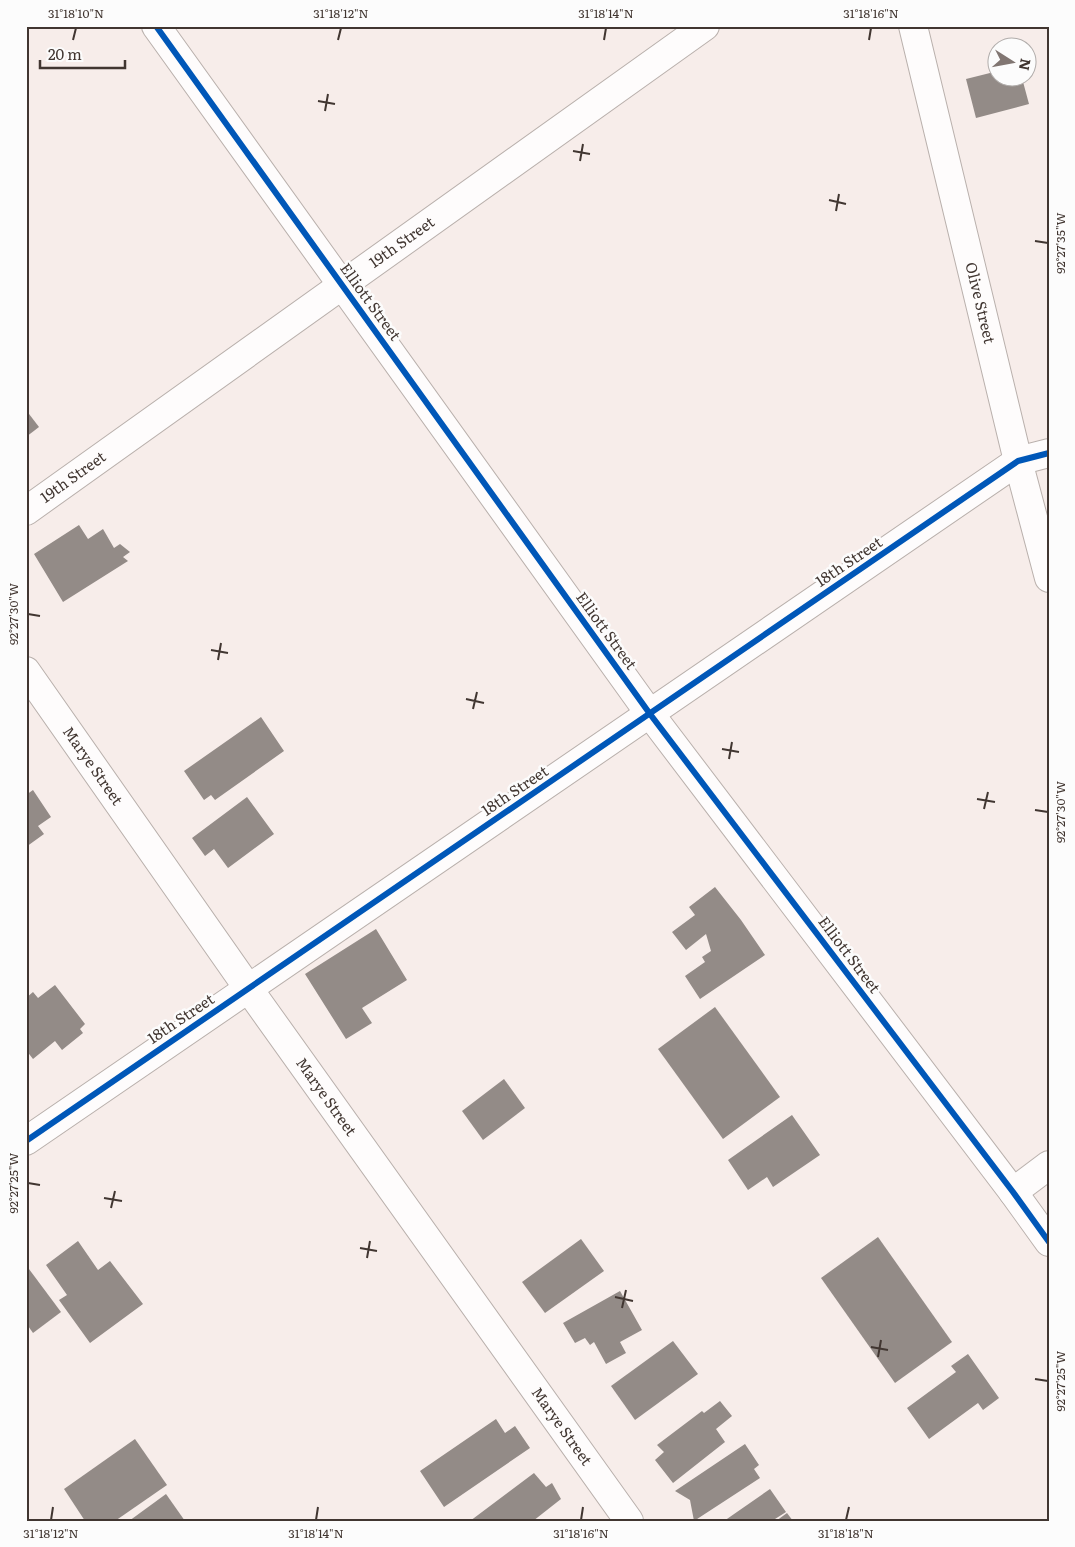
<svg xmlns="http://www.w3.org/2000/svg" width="1075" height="1547" font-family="Literata,serif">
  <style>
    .building { fill: #938b87 }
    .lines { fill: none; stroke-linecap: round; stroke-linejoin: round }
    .minor-casing { stroke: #b9b0ac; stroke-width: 30 }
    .minor { stroke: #fefcfc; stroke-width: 28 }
    .cycleway-casing { stroke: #fcfcfc; stroke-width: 9 }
    .cycleway { stroke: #0057b8; stroke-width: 6 }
    .ticks { fill: none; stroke: #413631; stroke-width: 2 }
    .labels { text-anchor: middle; stroke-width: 5; stroke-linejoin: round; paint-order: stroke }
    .street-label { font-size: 15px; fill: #413631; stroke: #fcfcfc }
    .neatline { fill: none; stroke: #413631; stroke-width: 2 }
    .ticks-label { font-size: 12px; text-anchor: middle; fill: #413631 }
  </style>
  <rect width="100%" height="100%" fill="#f7edea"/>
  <g class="building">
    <path d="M998,71v7h24l7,26 -53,14 -10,-39z"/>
    <path d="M26,410l13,17 -13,10z"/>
    <path d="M79,525l9,14 15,-10 11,19 6,-4 10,8 -7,5 5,4 -65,41 -29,-48z"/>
    <path d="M261,717l23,34 -69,49 -4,-5 -7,5 -20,-29z"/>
    <path d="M33,790l18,27 -13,9 6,8 -18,13v-52z"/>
    <path d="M247,797l27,37 -46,34 -14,-19 -9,7 -13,-18z"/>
    <path d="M715,887l26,33 24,35 -65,44 -15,-23 20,-14 -3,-5 9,-6 -5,-17 -20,16 -14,-18 23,-17 -6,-8z"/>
    <path d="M376,929l31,51 -45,28 10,15 -26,16 -41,-65z"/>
    <path d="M55,985l30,39 -5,5 3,4 -21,17 -7,-9 -22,18 -7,-9v-52l7,-6 5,6z"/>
    <path d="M715,1007l65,90 -57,42 -65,-90z"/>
    <path d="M504,1079l21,29 -42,32 -21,-29z"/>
    <path d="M792,1115l28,40 -47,32 -6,-10 -19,13 -20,-30z"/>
    <path d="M878,1237l74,105 -57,41 -74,-105z"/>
    <path d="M581,1239l23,32 -59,42 -23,-31z"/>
    <path d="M78,1241l20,29 12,-9 33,43 -53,39 -31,-43 8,-5 -21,-30z"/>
    <path d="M26,1265l35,47 -28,21 -7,-10z"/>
    <path d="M620,1291l22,39 -22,12 6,11 -20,11 -12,-22 -4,3 -5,-7 -10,5 -12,-20z"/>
    <path d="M673,1341l25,33 -63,46 -24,-34z"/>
    <path d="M968,1354l31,44 -16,12 -5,-7 -49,36 -22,-31 49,-36 -5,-6z"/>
    <path d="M720,1401l12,15 -16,13 9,13 -52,41 -18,-23 9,-8 -7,-7 45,-34 2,2z"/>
    <path d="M496,1419l9,14 10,-7 15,22 -86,59 -24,-36z"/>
    <path d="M135,1439l32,46 -52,36h-30l-21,-32z"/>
    <path d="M745,1444l14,21 -5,4 6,9 -66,43 -4,-21 -15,-9z"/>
    <path d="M534,1473l12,14 6,-4 9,16 -28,22h-63z"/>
    <path d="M770,1489l16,23 -11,7 1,2 11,-8 6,8h-69z"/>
    <path d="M166,1494l19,27h-56z"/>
  </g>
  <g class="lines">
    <defs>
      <g id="minor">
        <path d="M156,26l494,688 363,478 36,50"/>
        <path id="s1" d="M913,26l105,435 31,117"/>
        <path id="s2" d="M26,511l679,-485"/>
        <path id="s3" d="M26,671l222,317 381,533"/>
        <path d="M26,1141l992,-680 31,-8"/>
        <path d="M1013,1192l36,-27"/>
      </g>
    </defs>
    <use href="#minor" class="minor-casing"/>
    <use href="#minor" class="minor"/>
    <defs>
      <g id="cycleway">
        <path d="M156,26l494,688 363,478 36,50"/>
        <path d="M26,1141l992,-680 31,-8"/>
      </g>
    </defs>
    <use href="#cycleway" class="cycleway-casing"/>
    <use href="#cycleway" class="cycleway"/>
  </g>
  <path class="ticks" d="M73,40l3,-12M338,40l3,-12M604,40l2,-12M869,40l2,-12M318,101l17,3M325,111l3,-17M573,151l17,3M580,161l3,-17M829,200l17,4M836,211l3,-17M1035,241l13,2M28,614l12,2M211,650l17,3M218,660l3,-17M466,699l18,4M473,709l4,-17M722,749l17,3M729,759l3,-17M977,799l18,3M984,809l4,-17M1035,810l13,2M28,1183l12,2M104,1198l18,3M111,1208l4,-17M360,1248l17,3M367,1258l3,-17M615,1297l18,4M622,1308l4,-18M871,1347l17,3M878,1357l3,-17M1035,1379l13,2M51,1520l2,-13M316,1520l2,-13M581,1520l2,-13M846,1520l3,-13"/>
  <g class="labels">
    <g class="street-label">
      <text dy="5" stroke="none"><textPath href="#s2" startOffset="462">19th Street</textPath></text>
      <text transform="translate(370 302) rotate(54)" y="5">Elliott Street</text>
      <text dy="5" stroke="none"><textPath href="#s1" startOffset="285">Olive Street</textPath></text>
      <text dy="5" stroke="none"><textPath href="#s2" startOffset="58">19th Street</textPath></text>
      <text transform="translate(849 562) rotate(-34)" y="5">18th Street</text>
      <text transform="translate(606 631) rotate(54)" y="5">Elliott Street</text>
      <text dy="5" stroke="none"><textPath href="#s3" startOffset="116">Marye Street</textPath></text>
      <text transform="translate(515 791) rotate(-34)" y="5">18th Street</text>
      <text transform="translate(849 955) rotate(53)" y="5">Elliott Street</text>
      <text transform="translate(181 1019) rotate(-34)" y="5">18th Street</text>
      <text dy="5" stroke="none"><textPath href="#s3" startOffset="521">Marye Street</textPath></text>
      <text dy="5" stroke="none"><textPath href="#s3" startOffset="926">Marye Street</textPath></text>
    </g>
  </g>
  <rect width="1075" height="1547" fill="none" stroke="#fcfcfc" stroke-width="55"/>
  <g transform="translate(1012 62) rotate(101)"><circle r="24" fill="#fcfcfc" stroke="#b1adab"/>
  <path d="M0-4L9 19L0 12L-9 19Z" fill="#817672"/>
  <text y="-8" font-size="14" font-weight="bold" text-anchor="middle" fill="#413631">N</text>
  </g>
  <path d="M40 60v8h85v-8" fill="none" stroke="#413631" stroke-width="2.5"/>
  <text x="48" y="60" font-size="15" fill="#413631" stroke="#fcfcfc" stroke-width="4" paint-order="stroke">20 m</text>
  <rect x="28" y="28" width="1020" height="1492" class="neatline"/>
  <g class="ticks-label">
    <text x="76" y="18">31°18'10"N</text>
    <text x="341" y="18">31°18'12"N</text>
    <text x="606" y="18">31°18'14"N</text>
    <text x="871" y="18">31°18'16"N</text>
    <text transform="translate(1061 243) rotate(-90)" y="4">92°27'35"W</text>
    <text transform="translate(14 614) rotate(-90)" y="4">92°27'30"W</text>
    <text transform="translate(1061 812) rotate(-90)" y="4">92°27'30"W</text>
    <text transform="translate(14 1183) rotate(-90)" y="4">92°27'25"W</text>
    <text transform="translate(1061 1381) rotate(-90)" y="4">92°27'25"W</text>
    <text x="51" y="1538">31°18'12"N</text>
    <text x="316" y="1538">31°18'14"N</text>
    <text x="581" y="1538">31°18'16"N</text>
    <text x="846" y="1538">31°18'18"N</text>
  </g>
</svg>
